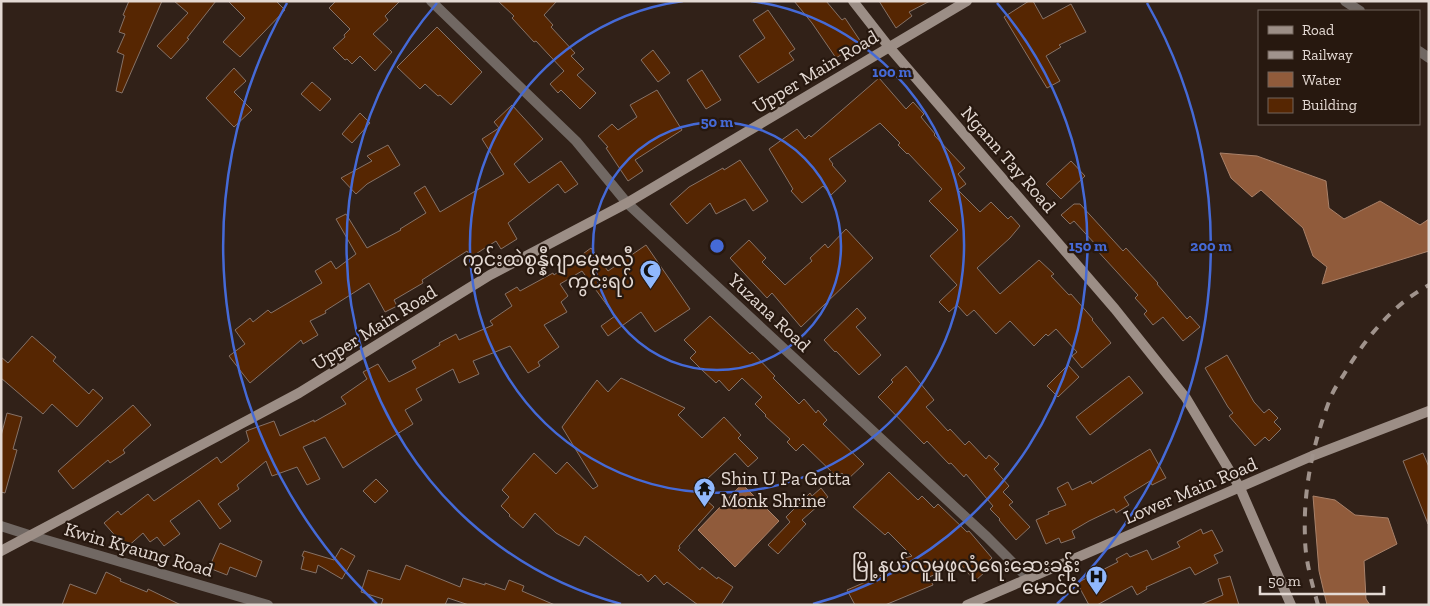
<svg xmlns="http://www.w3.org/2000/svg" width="1430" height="606" font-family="'Zilla Slab','Noto Sans Myanmar',serif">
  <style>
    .water { fill: #905b3b; stroke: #a98169 }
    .building { fill: #562602; stroke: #867267 }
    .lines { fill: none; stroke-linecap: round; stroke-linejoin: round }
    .minor { stroke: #716863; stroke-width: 10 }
    .secondary { stroke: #9c8e86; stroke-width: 10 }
    .rail { stroke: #a0938c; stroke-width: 4; stroke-dasharray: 9 9; stroke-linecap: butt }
    .ring { fill: none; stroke: #456ad7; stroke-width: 2.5 }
    .labels { text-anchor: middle; stroke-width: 4.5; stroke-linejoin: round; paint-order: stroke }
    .street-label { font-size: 19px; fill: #e4d9d3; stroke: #27180f }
    .poi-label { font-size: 19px; fill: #e4d9d3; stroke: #27180f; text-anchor: end }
    .centre { fill: #456ad7; stroke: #27180f; stroke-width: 2.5 }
    .ring-label { font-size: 15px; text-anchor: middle; font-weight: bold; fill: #456ad7; stroke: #27180f; stroke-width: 4.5; stroke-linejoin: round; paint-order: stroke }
  </style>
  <rect width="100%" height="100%" fill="#312118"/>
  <g class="water">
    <path d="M1220,153l37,3 69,25 3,27 15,11 36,-18 40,24 9,-6v32l-107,33 5,-17 -14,-11 -10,-28 -42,-38 -9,7 -21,-19z"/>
    <path d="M742,484l37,37 -44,46 -37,-37z"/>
    <path d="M1313,496l22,4 20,15 33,3 9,26 -33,17 2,38 4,6h-43l-8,-34z"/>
  </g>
  <g class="building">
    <path d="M129,1h33l-40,92 -6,-2 8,-36 -7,-3 8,-18 -6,-2 6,-16 -2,-1z"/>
    <path d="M174,1h42l-29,37 2,1 -18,20 -14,-13 31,-33z"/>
    <path d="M228,1h48l9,9 -45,47 -17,-15 22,-24z"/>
    <path d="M336,1h64l-15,15 3,4 -15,14 19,18 -17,19 -15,-15 -8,8 -5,-5 -2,1 -12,-12 12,-11 -1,-2 6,-6 -21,-21z"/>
    <path d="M498,1h59l-13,14 9,10 -2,2 24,26 -4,3 13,13 -7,6 19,18 -16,16 -19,-19 -3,3 -8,-9 14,-13 -28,-30 -2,1 -22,-24 2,-2z"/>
    <path d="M794,1h32l16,19 3,-2 16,24 -25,16 -24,-35z"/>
    <path d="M879,1h51l-21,11 3,4 -16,12z"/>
    <path d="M1029,1h4l10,18 28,-15 15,28 -27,13 2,2 -15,9 14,25 -13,7 -43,-71z"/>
    <path d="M768,10l27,39 -6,4 5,7 -36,23 -19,-27 26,-18 -12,-18z"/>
    <path d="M437,27l45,45 -31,33 -11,-10 -2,1 -13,-12 -5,5 -23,-22z"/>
    <path d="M653,50l17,23 -12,9 -17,-22z"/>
    <path d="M234,68l12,13 -12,11 18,18 -18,17 -28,-29z"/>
    <path d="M702,70l19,30 -15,9 -19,-29z"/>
    <path d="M879,78l27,31 7,-7 11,12 -3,3 14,17 -1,1 31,33 -7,6 8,10 -8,6 22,22 11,-10 17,17 3,-3 9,10 -10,12 -33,30 23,26 39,-34 15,14 -3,2 18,19 2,-1 22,25 -1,1 19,23 -29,25 -10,-12 5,-4 -21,-23 -8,7 -2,-2 -12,12 -24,-25 -14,13 -22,-24 -7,6 -10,-11 -8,7 -10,-10 18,-17 -27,-29 28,-26 -29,-29 13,-12 -34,-36 -1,1 -9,-9 2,-2 -20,-20 -51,36 4,5 -1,1 14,16 -15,14 -8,-9 -21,17 -11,-12 2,-2 -24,-40 28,-20 8,10 4,-4 2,2z"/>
    <path d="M312,82l19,17 -11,12 -19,-17z"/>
    <path d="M657,90l25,40 -47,30 8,11 -15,10 -22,-33 2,-1 -10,-11 14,-12 6,6 19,-13 -7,-12z"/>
    <path d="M512,105l31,34 -29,25 15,19 32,-22 17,23 -13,9 -7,-9 -50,39 9,16 -16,10 -5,-8 -25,16 -4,-6 -45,29 1,3 -29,17 3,6 -12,6 -16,-29 -44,28 1,2 -16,8 8,14 -15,9 -2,-4 -51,43 -21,-27 16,-12 -10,-14 15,-12 3,4 15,-12 3,3 51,-30 -7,-12 16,-10 5,8 20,-15 -20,-35 10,-5 21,34 34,-18 -1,-1 26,-16 -12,-20 11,-7 15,26 64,-38 -22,-35 17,-11 -5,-6z"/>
    <path d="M360,113l10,10 -18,20 -10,-9z"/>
    <path d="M388,145l12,20 -33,19 -11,10 -15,-16 31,-17 -5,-5z"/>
    <path d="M740,160l28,41 -15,10 -8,-12 -29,15 -6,-11 -23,21 -17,-20 19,-17 34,-19 1,2z"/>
    <path d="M1071,161l14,15 -24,23 -15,-15z"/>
    <path d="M1074,204h6l43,47 3,-3 32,35 -1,1 30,35 3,-3 10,11 -17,14 -20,-24 -10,8 -9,-11 3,-3 -12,-13 3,-3 -44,-48 2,-2 -22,-24 -4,3 -9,-9z"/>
    <path d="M846,229l27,29 -72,69 -29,-34 -5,5 -37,-40 19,-18 17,18 -4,4 23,23 27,-24 -2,-3 15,-14 3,4z"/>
    <path d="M646,245l44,64 -35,23 -14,-20 -33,24 -7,-10 14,-10 -33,-45 -22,13 8,12 -7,6 6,10 -23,13 15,22 -21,15 2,4 -12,7 -18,-27 -37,15 6,13 -20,9 -6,-14 -37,20 6,11 -17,10 8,14 -70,44 -18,-31 -22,10 17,32 -13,6 -10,-18 -25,9 -6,-15 -29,24 2,4 -21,15 13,17 -11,8 -21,-29 -29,21 10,13 -16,12 -7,-9 -7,5 -7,-9 -17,15 -22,-25 14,-12 3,4 27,-21 6,7 63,-44 4,6 28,-22 -3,-10 28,-10 6,15 34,-16v2l32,-18 -5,-7 26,-18 -4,-7 15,-8 11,18 27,-14 -4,-7 28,-16 -1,-2 17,-9 3,6 34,-15 -3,-4 22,-15 -7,-12 12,-7 3,4 33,-18 1,2 37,-27 17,23z"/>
    <path d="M857,308l9,10 -10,9 25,28 -22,20 -23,-24 -1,1 -11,-12z"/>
    <path d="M710,316l40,38 2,-2 23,24 -2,2 26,26 5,-5 12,14 2,-3 9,10 -4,4 41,40 -17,16 -5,-7 -5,4 -34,-33 -7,7 -9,-9 3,-3 -25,-23 1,-1 -11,-11 7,-7 -20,-19 -13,13 -10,-11 -3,3 -14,-13 -12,-12 6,-6 -12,-12z"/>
    <path d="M32,336l24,21 -3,4 36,33 4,-5 10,9 -26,29 -25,-23 -9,10 -42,-36v-21l7,6z"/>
    <path d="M1227,355l27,47 10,11 5,-4 9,9 -4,4 7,7 -12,12 -4,-4 -10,9 -26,-30 4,-3 -5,-6 -23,-39z"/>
    <path d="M1068,365l11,12 -21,20 -11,-11z"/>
    <path d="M906,366l28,34 -8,7 22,24 2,-2 15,16 4,-4 17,18 3,-4 10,9 -5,5 15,17 -6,6 10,10 -4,3 21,22 -14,13 -17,-20 1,-1 -10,-10 3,-3 -27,-32 -2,3 -13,-14 -2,1 -22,-23 -3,3 -46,-47 15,-15 -2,-2z"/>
    <path d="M1129,376l14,17 -53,42 -14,-18z"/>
    <path d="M621,378l64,30 -7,7 24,23 22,-21 17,18 -3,3 20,20 -10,9 -13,-14 -29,27 1,2 -7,7 6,11 8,7 -35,39 1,2 -2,2 22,20 2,-3 15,12 1,-2 15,10 -12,18h-23l-31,-23 -3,3 -9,-10 -7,7 -7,-8 -2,2 -54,-40 -6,10 -23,-13 -21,-20 -12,15 -14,-12 1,-1 -9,-9 8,-9 -7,-7 32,-37 22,21 11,-12 26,27 5,-3 -36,-59 35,-47 11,12z"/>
    <path d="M133,405l18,20 -28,25 2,3 -15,10 -2,-3 -35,29 -15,-18z"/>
    <path d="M7,413l15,4 -9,32 4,1 -12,43 -4,-1v-56z"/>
    <path d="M1150,449l16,29 -14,7 -2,-4 -26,16 5,8 -13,8 -2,-4 -25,12 -17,10 3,7 -14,5 -2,-5 -13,6 -10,-24 13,-6 -1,-2 18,-7 -9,-17 11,-6 4,8 19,-9 1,3z"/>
    <path d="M1423,453l6,14 -1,57 -25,-63z"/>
    <path d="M889,472l29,28 4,-4 12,12 4,-4 29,28 2,-1 23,27 -11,10 4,4 -10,9 -15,-17 -31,13 4,8 -48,20h-30l-8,-15 60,-26 -2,-6 7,-2 -24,-24 -3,3 -32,-28z"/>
    <path d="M376,479l12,12 -13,12 -12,-12z"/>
    <path d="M821,488l7,9 -26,23 4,4 -28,30 -10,-9 22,-23 -4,-5 24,-24 2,3z"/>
    <path d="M1201,529l2,5 9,-4 11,21 -9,4 4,8 -23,12 -5,-8 -44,20 1,2 -10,6 -5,-9 -35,19h-8l-12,-22 41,-21 -2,-3 11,-6 3,4 17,-7 5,10 28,-13 -3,-5z"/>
    <path d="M220,543l42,18 -6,16 -26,-10 -3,8 -18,-7z"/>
    <path d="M341,548l14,8 -13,23 -24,-14 -2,8 -15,-4 3,-12 -2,-1 2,-5 30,9z"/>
    <path d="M406,565l54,22 3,-9 22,7v-2l20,7 4,-10 15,6 -2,5 33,14h-86l-21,-7 -3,7h-64l2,-6 -22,-7 7,-22 32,10z"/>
    <path d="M106,572l15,7 -1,2 27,11 1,-3 33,16h-119l8,-21 26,10z"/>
    <path d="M1230,576l9,29h-39l23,-10 -5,-16z"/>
  </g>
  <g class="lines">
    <g class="minor">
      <path d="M431,1l145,140 51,62 360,334 41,41"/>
      <path d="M1345,1l15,10"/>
      <path d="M1419,51l10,7"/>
      <path d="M1,526l28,9 239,70"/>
    </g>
    <g class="secondary">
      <path d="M853,1l36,46 226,262 71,89 54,90 51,117"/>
      <path d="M1,551l298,-158 191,-118 137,-72 340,-202"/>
      <path d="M967,605l345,-149 117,-45"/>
    </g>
    <path class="rail" d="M1318,605c-6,-22 -13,-45 -13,-68 -2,-47 8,-94 25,-138 3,-8 8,-16 13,-23 21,-36 49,-71 86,-91"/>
  </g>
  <g class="ring">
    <circle cx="717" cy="246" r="124"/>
    <path d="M751 1A247 247 0 1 1 683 1"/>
    <path d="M621 604A371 371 0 0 1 437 3M997 3A371 371 0 0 1 813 604"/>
    <path d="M377 604A494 494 0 0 1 287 3M1147 3A494 494 0 0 1 1057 604"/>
  </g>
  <defs>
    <symbol id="mosque-pin" viewBox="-11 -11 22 30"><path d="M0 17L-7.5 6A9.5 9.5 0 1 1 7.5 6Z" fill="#90b8fd" stroke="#27180f"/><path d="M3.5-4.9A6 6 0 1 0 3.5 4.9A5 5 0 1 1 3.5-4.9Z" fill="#111"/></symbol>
    <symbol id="temple-pin" viewBox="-11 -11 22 30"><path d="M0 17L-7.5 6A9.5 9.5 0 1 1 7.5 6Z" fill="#90b8fd" stroke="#27180f"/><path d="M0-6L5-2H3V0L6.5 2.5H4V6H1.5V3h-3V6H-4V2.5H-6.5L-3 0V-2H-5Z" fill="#111"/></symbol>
    <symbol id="hospital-pin" viewBox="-11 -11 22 30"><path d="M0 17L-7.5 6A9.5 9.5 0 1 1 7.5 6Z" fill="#90b8fd" stroke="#27180f"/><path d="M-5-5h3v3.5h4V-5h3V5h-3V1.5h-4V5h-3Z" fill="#111"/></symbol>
  </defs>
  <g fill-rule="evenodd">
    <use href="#mosque-pin" x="638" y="258" width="25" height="34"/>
    <use href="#temple-pin" x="692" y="476" width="25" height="34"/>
    <use href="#hospital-pin" x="1084" y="564" width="25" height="34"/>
  </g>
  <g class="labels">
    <g class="street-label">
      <text transform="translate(815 71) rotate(-31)" y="7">Upper Main Road</text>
      <text transform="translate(1009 159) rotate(49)" y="7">Ngann Tay Road</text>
      <text transform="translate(770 312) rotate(43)" y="7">Yuzana Road</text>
      <text transform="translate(374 327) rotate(-32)" y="7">Upper Main Road</text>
      <text transform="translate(1190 490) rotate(-23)" y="7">Lower Main Road</text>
      <text transform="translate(139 549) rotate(16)" y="7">Kwin Kyaung Road</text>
    </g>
    <g class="poi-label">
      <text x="634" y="266">ကွင်းထဲစွန္နီဂျာမေဗလီ<tspan x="634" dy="22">ကွင်းရပ်</tspan></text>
      <text x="721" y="485" text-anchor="start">Shin U Pa Gotta<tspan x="721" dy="22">Monk Shrine</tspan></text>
      <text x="1080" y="572">မြို့နယ်လူမှုဖူလုံရေးဆေးခန်း<tspan x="1080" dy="22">မောင်ငံ</tspan></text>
    </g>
  </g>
  <circle cx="717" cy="246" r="8" class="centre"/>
  <g class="ring-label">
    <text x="892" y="77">100 m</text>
    <text x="717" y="127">50 m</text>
    <text x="1088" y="251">150 m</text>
    <text x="1211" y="251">200 m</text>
  </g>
  <rect width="1430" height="606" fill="none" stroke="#e4d9d3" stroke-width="5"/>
  <rect x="1258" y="10" width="162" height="115" fill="#27180f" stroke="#73655d"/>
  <rect x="1268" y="26" width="25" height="8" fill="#9c8e86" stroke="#73655d"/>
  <text x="1302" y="35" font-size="15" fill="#e4d9d3">Road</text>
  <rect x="1268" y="51" width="25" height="8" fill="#a0938c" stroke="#73655d"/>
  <text x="1302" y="60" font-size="15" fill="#e4d9d3">Railway</text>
  <rect x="1268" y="72" width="25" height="15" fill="#905b3b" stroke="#73655d"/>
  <text x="1302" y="85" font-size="15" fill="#e4d9d3">Water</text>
  <rect x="1268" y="98" width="25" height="15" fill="#562602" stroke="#73655d"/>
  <text x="1302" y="110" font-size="15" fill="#e4d9d3">Building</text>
  <path d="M1260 586v8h124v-8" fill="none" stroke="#e4d9d3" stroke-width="2.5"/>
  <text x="1268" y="586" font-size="15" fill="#e4d9d3" stroke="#27180f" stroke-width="4" paint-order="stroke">50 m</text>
</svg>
